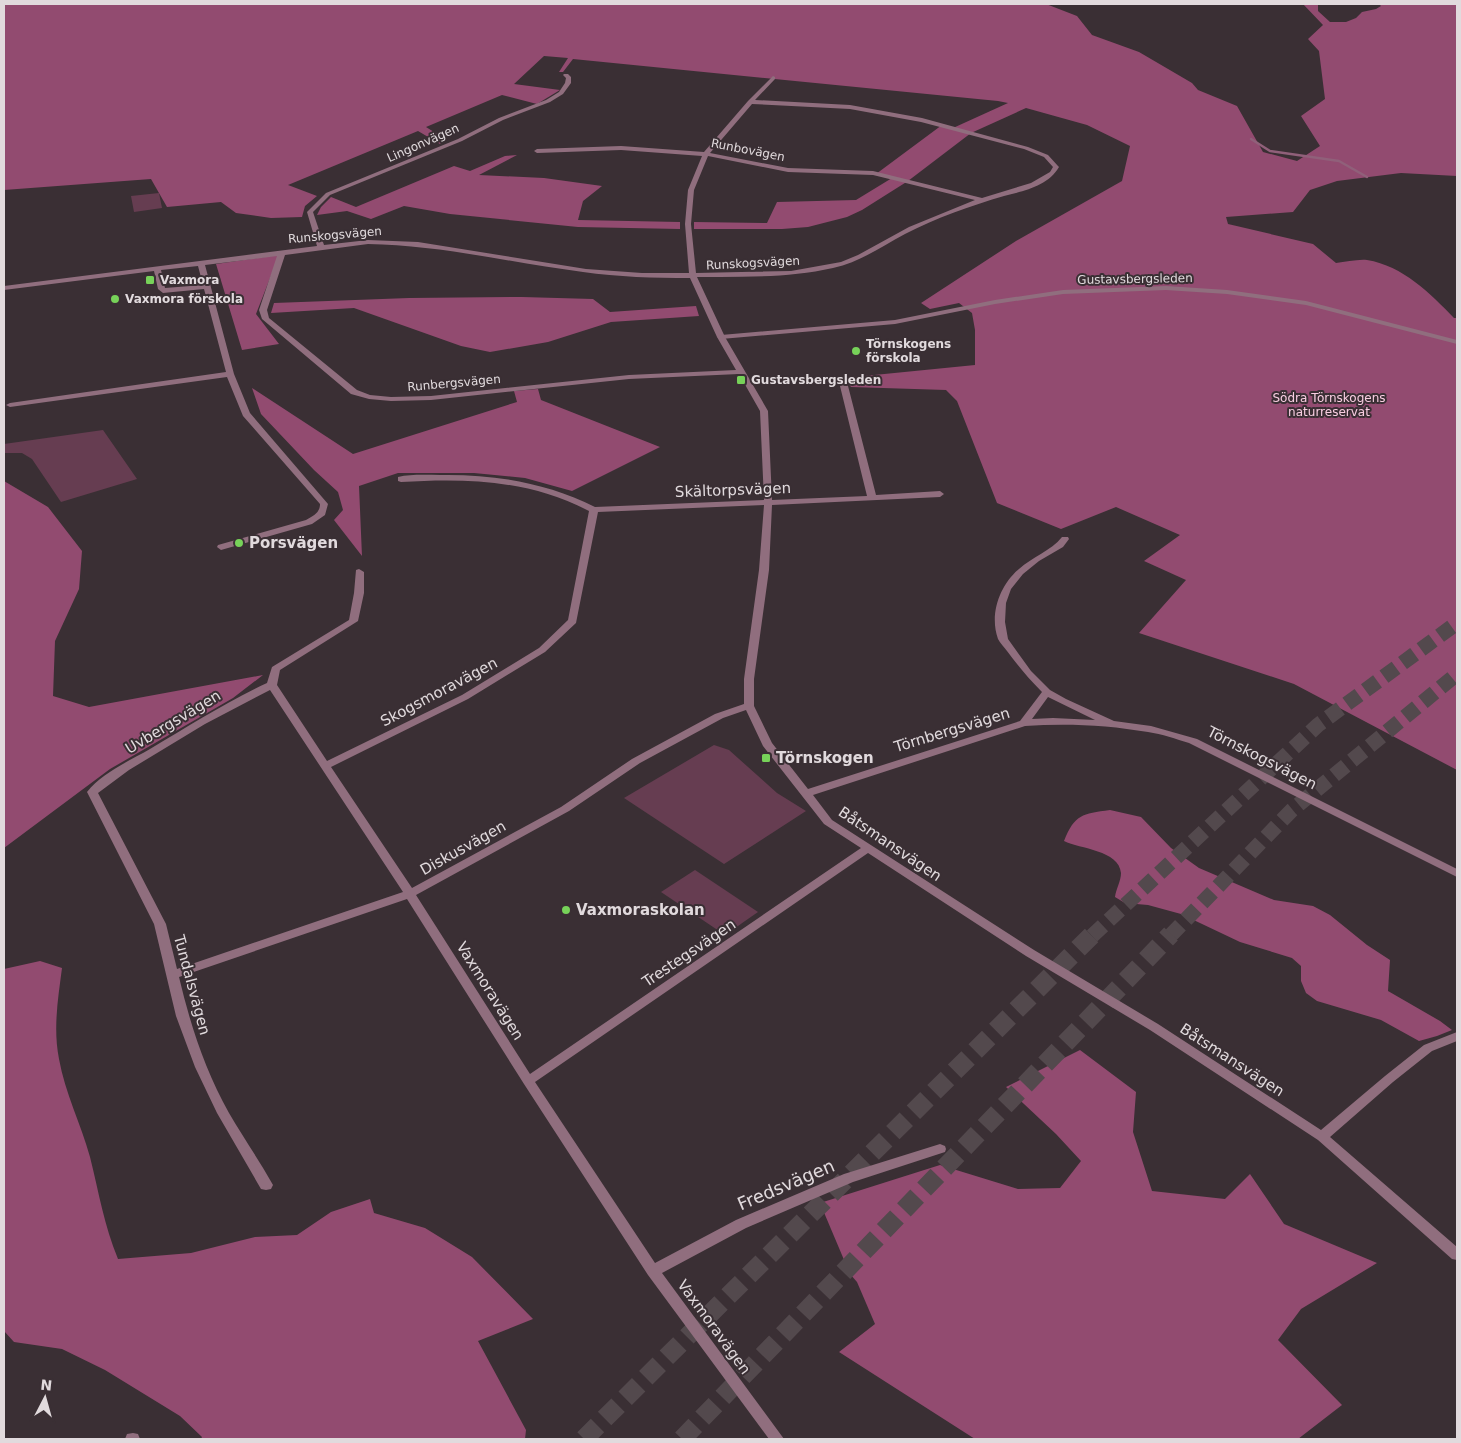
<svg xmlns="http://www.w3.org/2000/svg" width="1461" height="1443" font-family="'DejaVu Sans',sans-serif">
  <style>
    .green { fill: #663d51 }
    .forest { fill: #924b70 }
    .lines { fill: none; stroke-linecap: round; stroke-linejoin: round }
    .stream { stroke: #90607a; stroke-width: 2.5 }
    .motorway-tunnel-far1 { stroke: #53494d; stroke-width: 15; stroke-dasharray: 15 8; stroke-linecap: butt }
    .motorway-tunnel { stroke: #53494d; stroke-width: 19; stroke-dasharray: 19 10; stroke-linecap: butt }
    .minor { fill: #906e7e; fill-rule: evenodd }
    .tertiary { fill: #906e7e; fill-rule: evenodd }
    .poi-dot { fill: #77d259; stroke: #3a2f34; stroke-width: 2 }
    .labels { text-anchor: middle; stroke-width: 4; stroke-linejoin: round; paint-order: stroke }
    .far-street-label { font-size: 12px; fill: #e1dadd; stroke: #3a2f34 }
    .far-poi-label { font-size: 12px; font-weight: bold; fill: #e1dadd; stroke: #3a2f34; text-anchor: start }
    .far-park-label { font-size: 12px; fill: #f9cee2; stroke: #3a2f34 }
    .street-label { font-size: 15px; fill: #e1dadd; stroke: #3a2f34 }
    .poi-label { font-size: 15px; font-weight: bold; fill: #e1dadd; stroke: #3a2f34; text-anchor: start }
    .near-street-label { font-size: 18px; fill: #e1dadd; stroke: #3a2f34 }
  </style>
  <rect width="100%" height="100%" fill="#3a2f34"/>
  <g class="green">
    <path d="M159,193l3,15 -28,4 -3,-16z"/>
    <path d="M103,430l34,49 -76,23 -29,-43 -10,-6h-18v-9z"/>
    <path d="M714,745l15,5 48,43 29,18 -82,53 -100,-66z"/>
    <path d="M695,870l63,42 -33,23 -64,-43z"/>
  </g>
  <g class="forest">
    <path d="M4,4h1042l31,12 15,19 47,17 53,31 6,7 39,16 26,46 34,9 23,-15 -19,-30 24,-17 -6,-48 -11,-12 15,-14 -20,-21h15v7l12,11h16l10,-4 6,-6 14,-3 5,-3 -2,-2h78v172l-56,-3 -64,8 -27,9 -17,22 -67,5 2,7 85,20 23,19c10,-1 22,-4 31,-3 36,6 63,33 87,58h3v452l-163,-86 -155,-51 47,-53 -42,-19 36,-26 -64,-28 -55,22 -64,-26 -40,-102 -11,-11 -95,-3 -7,-9 131,-13v-35l-3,-17 -13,-10 -29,6 -9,-6 95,-62 106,-60 8,-35 -43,-21 -61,-17 -55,25 -63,48 -46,29 -15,7 -39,10 -26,2h-88v-7l73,1 10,-21 79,-2 36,-22 -16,-4 66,-49 11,3 55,-25 -10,-2 -425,-42 -10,13h-4l9,-14 -24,-2 -30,28 46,6 -23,14 -35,-9 -76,32 19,12 -5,5 -22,-13 -130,54 29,11 -12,10 -3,11 -31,1 -35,-5 -15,-11 -54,5 -16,-28 -147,11z"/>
    <path d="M517,155l-38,20 65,3 58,8 -19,15 -5,19 102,2v7l-102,-2 -128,-13 -46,-8 -33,13 -24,-8 -30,4 4,-8 10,-10 25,10 98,-41 16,5 35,-15z"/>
    <path d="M279,255l-23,59 23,30 -37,6 -26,-86z"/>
    <path d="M522,297l71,2 17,13 86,-6 3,10 -88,6 -63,20 -58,10 -29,-6 -107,-38 -83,5 3,-10 135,-5z"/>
    <path d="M252,388l101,66 164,-52 -3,-11 24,-2 3,11 119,47 -88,44 -47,-13 -51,-5h-76l-39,13 3,70 -28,-36 9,-10 -5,-18 -24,-22 -53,-56z"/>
    <path d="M4,481l44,26 34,44 -3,38 -24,52 -2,55 36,11 174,-32 -30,23 -123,71 -106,79z"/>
    <path d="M1110,810l31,7 30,31 28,20 75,32 39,6 17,9 37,30 23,15 -2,31 52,30 12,9 -15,6 -18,5 -38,-21 -64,-19 -11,-8 -5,-12v-15l-9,-8 -52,-16 -59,-28 -33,-9 -23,-2 -10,-6c1,-8 6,-16 6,-24 -2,-23 -41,-24 -57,-32 11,-27 18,-27 46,-31z"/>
    <path d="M40,961l22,7c-4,31 -9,60 -3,91 6,34 22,65 31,98 9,36 14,68 28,102l73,-6 64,-16 42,-2 34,-23 39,-13 4,14 51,15 47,29 61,62 -55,22 48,89 -1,9h-324l1,-2 -22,-21 -75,-46 -43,-21 -48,-7 -10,-11v-362z"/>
    <path d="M1080,1050l56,42 -3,40 19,59 73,8 25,-25 34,50 93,39 -76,46 -23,31 64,65 -44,34h-323l-136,-87 36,-28 -18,-42 -7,-8 -30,-71 120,-38 78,24 42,-1 21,-27 -25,-27 -50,-47z"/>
  </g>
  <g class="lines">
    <path class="stream" d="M1251,139l19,12 69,10 28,16"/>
    <g class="motorway-tunnel-far1">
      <path d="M1092,936l226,-211 139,-102"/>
      <path d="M1170,936l122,-126 165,-136"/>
    </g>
    <g class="motorway-tunnel">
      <path d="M584,1439l509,-505"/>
      <path d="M682,1439l489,-505"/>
    </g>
    <g class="minor">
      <path d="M564,74h4l3,3v6l-8,11 -13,8 -47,18 -41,21 -132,54 -17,17 11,33 44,-5 50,2 168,27 56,4h47l-4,-49 3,-34 14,-34 -81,-6 -84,3 -3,-2 3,-2 84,-3 83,6 44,-51 25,-25 2,1v2l-20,21 95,5 72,13 106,29 20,8 10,11 1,1c-11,19 -35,24 -55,29 -34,10 -68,22 -99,38 -24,13 -45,28 -72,34 -45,10 -91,9 -136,9l28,60 43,74 4,89 95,-4 -28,-114 4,-2 4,2 29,113 64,-4 4,3 -4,3 -168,8 -3,65 -15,109v27l18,37 36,46 212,-68 22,-29c-13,-13 -24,-26 -35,-41 -3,-4 -7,-8 -9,-12 -9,-25 2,-54 21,-70 13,-12 32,-18 43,-32h6l1,2 -6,8 -24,14 -16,13 -12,15 -5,14 -1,19 3,17 23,32 19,19 16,9 48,22 37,5 46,13 260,130v8l-268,-134c-13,-4 -27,-9 -41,-11 -40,-7 -82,-9 -123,-6l-212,69 19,25 202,130 124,74 163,106 64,-54 39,-31 33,-13v9l-25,10 -39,31 -63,55 127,110v13l-5,-1 -134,-119 -168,-110 -124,-74 -158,-103 -333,229 120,181 81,-43 108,-46 96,-30 5,2 1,3 -1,3 -92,30 -107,46 -84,45 122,166h-15l-121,-164 -124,-191 -117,-185 -228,78c11,47 26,93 50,136 14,24 30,47 44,72l-2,4 -5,1 -5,-1 -44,-76 -22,-46 -19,-51 -22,-92 -67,-132c15,-19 42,-31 63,-43 39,-23 76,-47 117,-66l5,-16 77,-47 5,-27 2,-23 3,-1 5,3v21l-6,28 -78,49 -3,15 50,76 135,-66 77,-47 29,-28 21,-109c-60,-31 -121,-33 -188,-29l-3,-1v-4c13,-3 28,-2 42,-2 54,-1 107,8 155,32l169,-7 -4,-89 -21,-37 -110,5 -198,21 -40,1 -22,-2 -18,-5 -89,-75 -3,-9 18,-54 -72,9 29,109 16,39 78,91 -3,11 -13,9 -91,26 -4,-3 1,-2 88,-25c7,-4 14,-7 14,-16l-77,-88 -16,-39 -217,30 -4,-2 4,-2 216,-31 -22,-83 -41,4 -5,-4 -4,-18 -150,19v-4l313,-40 -10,-34 19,-19 132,-54 41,-21 47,-18 13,-8 6,-9 1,-5 -3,-3zM752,104l98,5 71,13 103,27 20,8 9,10 -3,5 -19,11 -49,15 -109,-27 -85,-3 -78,-15zM708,156l80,16 85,3 102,25 -66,27 -51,28 -17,7 -50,9 -95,2 -5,-49 3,-34zM368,244c73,1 143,19 215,28 35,5 71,6 107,6l27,59 19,33 -107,5 -198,21 -40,1 -21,-2 -13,-5 -88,-72 -2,-8 18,-55zM198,266l5,19 -38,3 -4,-18zM764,505l-5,65 -15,109v25l-29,10 -83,45 -71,48 -149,81 -81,-121 137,-68 77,-47 31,-29 22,-111zM270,690l133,202 -226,77 -11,-45 -68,-131 31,-23 76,-46zM1048,697l47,23 -42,-2 -21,1zM746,710l17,36 61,78 37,24 -331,226 -114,-179 153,-84 71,-48 83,-45z"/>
      <path d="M133,1433l5,1 2,5h-15l2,-5z"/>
    </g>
    <path class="tertiary" d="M1166,286l61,4 79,11 151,39v4l-151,-39 -79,-11 -61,-4 -103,4 -68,10 -100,20 -174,15 -4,-2 4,-2 174,-15 100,-20 68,-10z"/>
  </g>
  <g class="poi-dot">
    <rect x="145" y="275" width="10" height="10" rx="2.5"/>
    <circle cx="115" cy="299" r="5"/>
    <circle cx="856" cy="351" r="5"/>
    <rect x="736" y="375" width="10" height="10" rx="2.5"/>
    <circle cx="239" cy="543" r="5"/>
    <rect x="761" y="753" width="10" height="10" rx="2.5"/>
    <circle cx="566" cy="910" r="5"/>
  </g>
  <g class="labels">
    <g class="far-street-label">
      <text transform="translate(423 143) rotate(-24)" y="4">Lingonvägen</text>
      <text transform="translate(748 150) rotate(11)" y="4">Runbovägen</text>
      <text transform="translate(335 235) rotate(-5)" y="4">Runskogsvägen</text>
      <text transform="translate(753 263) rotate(-3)" y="4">Runskogsvägen</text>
      <text transform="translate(1135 279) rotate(-1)" y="4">Gustavsbergsleden</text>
      <text transform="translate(454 383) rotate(-5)" y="4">Runbergsvägen</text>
    </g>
    <g class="far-poi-label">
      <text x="160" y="284">Vaxmora</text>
      <text x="125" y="303">Vaxmora förskola</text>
      <text x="866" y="348">Törnskogens<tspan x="866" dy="14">förskola</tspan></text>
      <text x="751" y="384">Gustavsbergsleden</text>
    </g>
    <g class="far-park-label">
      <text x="1329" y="402">Södra Törnskogens<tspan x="1329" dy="14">naturreservat</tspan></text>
    </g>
    <g class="street-label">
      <text transform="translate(733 490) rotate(-2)" y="5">Skältorpsvägen</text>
      <text transform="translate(439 692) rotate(-28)" y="5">Skogsmoravägen</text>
      <text transform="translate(173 722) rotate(-31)" y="5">Uvbergsvägen</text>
      <text transform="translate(952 730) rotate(-17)" y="5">Törnbergsvägen</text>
      <text transform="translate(1262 758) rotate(27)" y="5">Törnskogsvägen</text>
      <text transform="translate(890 844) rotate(34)" y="5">Båtsmansvägen</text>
      <text transform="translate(463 848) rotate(-29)" y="5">Diskusvägen</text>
      <text transform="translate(689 953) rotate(-34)" y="5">Trestegsvägen</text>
      <text transform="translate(192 985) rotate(75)" y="5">Tundalsvägen</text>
      <text transform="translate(490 991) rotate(58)" y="5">Vaxmoravägen</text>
      <text transform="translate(1232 1060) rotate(33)" y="5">Båtsmansvägen</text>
      <text transform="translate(714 1327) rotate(54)" y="5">Vaxmoravägen</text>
    </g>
    <g class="poi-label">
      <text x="249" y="548">Porsvägen</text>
      <text x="776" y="763">Törnskogen</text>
      <text x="576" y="915">Vaxmoraskolan</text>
    </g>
    <g class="near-street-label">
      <text transform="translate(786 1185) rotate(-23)" y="6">Fredsvägen</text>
    </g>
  </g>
  <rect width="1461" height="1443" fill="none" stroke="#e1dadd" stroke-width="10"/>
  <g transform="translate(45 1398) rotate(6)" stroke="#3a2f34" stroke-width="4" paint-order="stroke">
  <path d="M0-4L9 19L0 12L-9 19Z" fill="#e1dadd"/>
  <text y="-8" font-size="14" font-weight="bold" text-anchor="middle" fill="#e1dadd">N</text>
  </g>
</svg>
